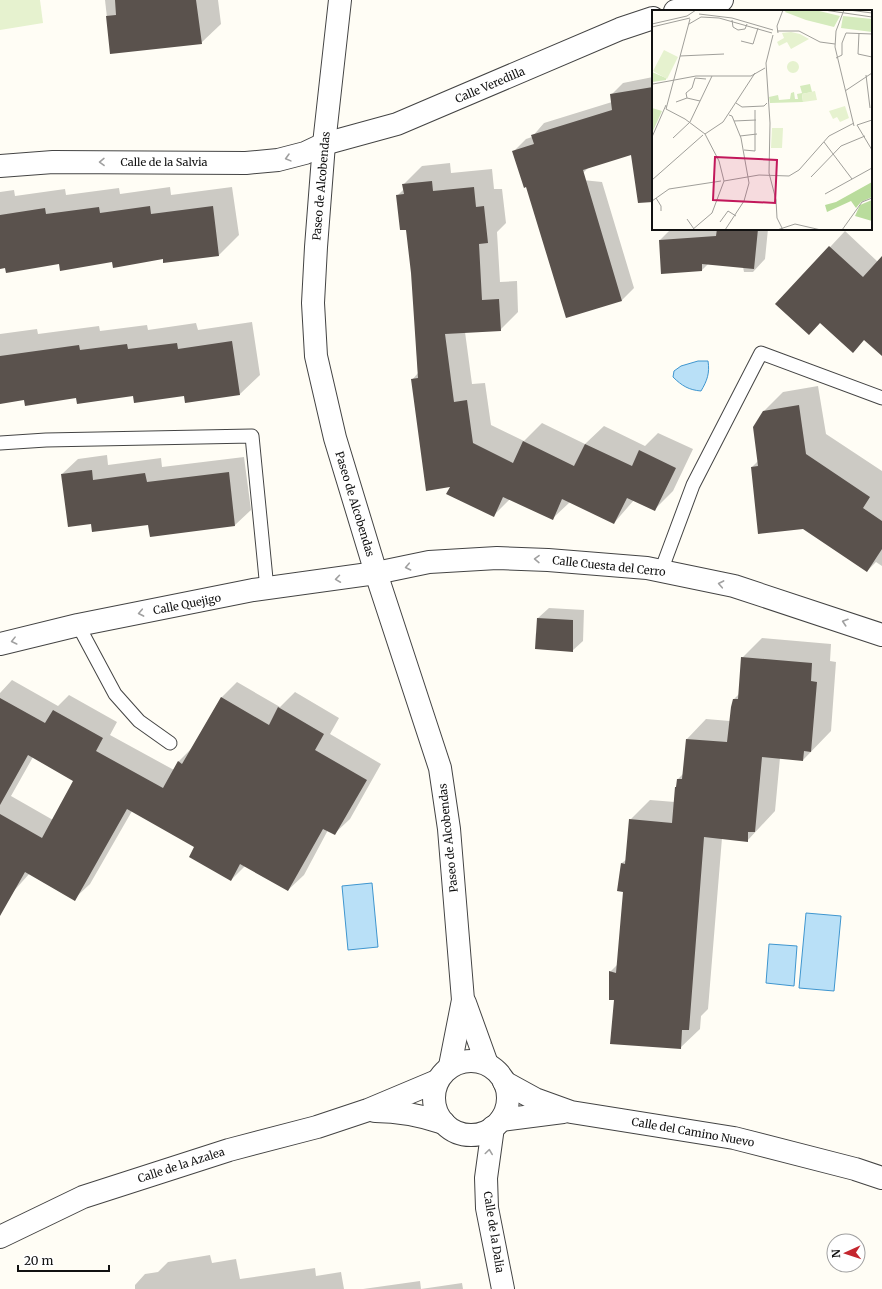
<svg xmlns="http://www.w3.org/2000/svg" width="882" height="1289" font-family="Merriweather,serif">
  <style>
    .pitch { fill: #e6f2cf }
    .water { fill: #b9e0f7; stroke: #3f96cf }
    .shadow { fill: #0003; fill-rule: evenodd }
    .building { fill: #5a524d }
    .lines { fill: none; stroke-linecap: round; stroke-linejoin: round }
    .service-casing { stroke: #444; stroke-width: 15 }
    .minor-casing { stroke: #444; stroke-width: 24 }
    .service { stroke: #fff; stroke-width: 13 }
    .minor { stroke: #fff; stroke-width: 22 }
    .oneway { stroke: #a0a0a0 }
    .labels { text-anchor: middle; stroke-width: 4; stroke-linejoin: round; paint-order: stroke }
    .street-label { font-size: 11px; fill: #111; stroke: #fff }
    .inset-road { fill: none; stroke: #a09f9a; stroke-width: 1 }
    .view { fill: #c2185b; fill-opacity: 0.15; stroke: #c2185b; stroke-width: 2 }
    .inset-edge { fill: none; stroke: #111; stroke-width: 2 }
  </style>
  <rect width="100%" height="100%" fill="#fffdf5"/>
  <path class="pitch" d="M0,0h40l3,23 -43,7z"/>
  <g class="water">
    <path d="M698,361h10c2,12 -1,20 -7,30 -12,-1 -19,-5 -28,-14l1,-6 7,-5z"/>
    <path d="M372,883l6,64 -30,3 -6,-64z"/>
    <path d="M806,913l35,3 -7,75 -35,-3z"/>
    <path d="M769,944l28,2 -3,40 -28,-3z"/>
  </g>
  <g class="shadow">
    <path d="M105,0h113l3,24 -20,19 -90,10z"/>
    <path d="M653,77v89l-21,-12 -43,13 -8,8 -18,3 39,4 32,106 -12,12 -55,17 -40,-131 -13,-35 12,-12 6,-2 12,-14 68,-21 -1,-7 12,-12z"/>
    <path d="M450,163l1,10 41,-4 2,20h8l4,34 -9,9 3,50 17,-1 1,31 -18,18 -35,2 7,52 13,-1 6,42 33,16 18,-18 43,21 19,-18 41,20 13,-13 35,16 -20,42 -19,19 -20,-10 -20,23 -44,-21 -18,17 -42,-20 -16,16 -43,-29 -39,-106 6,-7 -6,-101 -5,-43 -9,-34 6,-6v-5l18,-18z"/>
    <path d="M170,187l1,8 61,-8 7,48 -20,20 -159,7 -60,6v-76l14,-2 1,6 50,-7 1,6 53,-7 1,6z"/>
    <path d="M671,229h97l-3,30 -12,13h-9l-1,-5 -35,-3 -6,6 -42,-30z"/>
    <path d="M845,231l33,31 4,-4v97l-17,-16 -88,-35z"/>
    <path d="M252,322l8,53 -20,19 -107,1 -108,4 -25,4v-69l37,-5 1,5 61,-8 1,5 47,-6 1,5 48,-7 2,7z"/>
    <path d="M818,386l8,48 56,37v95l-6,-4 -9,9 -115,-104 6,-6 5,-49 20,-20z"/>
    <path d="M107,455l1,10 53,-7 1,9 82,-10 7,53 -16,15 -85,11 -1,-12 -57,-1 -30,-49 16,-15z"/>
    <path d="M549,608l35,2 -1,31 -11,10 -34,-33z"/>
    <path d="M762,638l69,6 -1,17 6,1 -5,69 -28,29 -23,-2 -5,53 -28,30 -25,-3 -14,171 -7,7 -1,13 -20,19 -65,-48 -5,-28 8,-8 6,-73 -2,-28 5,-4 3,-39 20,-20 25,2 3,-23 5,-5 4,-35 19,-20 24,2 4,-22 5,-5 3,-36z"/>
    <path d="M12,680l46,26 11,-11 48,27 -7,13 64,35 4,-8 14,-14 29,-50 16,-16 43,25 15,-15 44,26 -9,16 51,30 -31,55 -16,15 -6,-4 -24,45 -16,15 -43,-24 -14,14 -35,-33 -64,-36 -42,73 -16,15 -44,-26 -18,20 -12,-7v-193zM33,757l42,23 -22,40 -42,-24z"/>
    <path d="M210,1255l2,8 24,-4 4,20 75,-11 1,8 25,-4 3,17h-209v-4l10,-11 13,-2 10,-10z"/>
    <path d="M420,1281l1,8 41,-6 1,6h-100z"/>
  </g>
  <g class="building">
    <path d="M115,0h81l6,44 -92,10 -4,-38 10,-1z"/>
    <path d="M653,87v115l-15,1 -7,-48 -48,15 39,131 -56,17 -40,-131 -2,1 -12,-37 22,-7 -3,-9 81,-25 -2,-16z"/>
    <path d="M432,181l1,10 41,-4 2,20 8,-1 4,37 -9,1 3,56 17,-1 2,32 -56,3 9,68 13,-2 6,43 40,20 10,-22 51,25 11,-22 47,22 7,-16 37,18 -21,43 -28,-13 -13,26 -52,-25 -9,21 -50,-23 -9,20 -48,-23 4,-7 -24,4 -15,-112 7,-1 -7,-105 -5,-43h-6l-4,-35 8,-1 -2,-10z"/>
    <path d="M150,206l1,8 62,-8 6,50 -56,7v-4l-50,9 -1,-6 -52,9 -1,-7 -53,9 -1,-5 -5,1v-54l45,-7 1,6 53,-7 1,6z"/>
    <path d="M717,229h41l-4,40 -52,-5v7l-41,3 -2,-34 57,-4z"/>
    <path d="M829,246l34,31 19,-21v100l-18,-16 -11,13 -33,-30 -11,12 -34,-31z"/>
    <path d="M232,341l8,54 -55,8 -1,-7 -50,7 -1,-7 -56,8 -1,-6 -51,8 -1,-6 -24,4v-48l79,-11 1,5 47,-6 1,5 49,-6 1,6z"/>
    <path d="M799,405l7,49 64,43 -7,11 19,13v28l-15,23 -64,-43 -45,5 -7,-67 7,-1 -5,-39 10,-16z"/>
    <path d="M92,470l1,10 52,-7 2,9 82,-10 6,54 -85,11 -2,-12 -56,7 -1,-8 -23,3 -7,-53z"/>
    <path d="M537,618l36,2v32l-38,-3z"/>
    <path d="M741,657l71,6 -1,18 6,1 -6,70 -7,-1 -1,10 -41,-4 -7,75h-7v10l-44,-5 -15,193h-7l-1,19 -71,-5 4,-44h-5v-29l7,2 7,-81 -6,-1 4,-28 4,1 4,-45 43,4 3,-36h1l1,-8h5l4,-40 41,3 4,-35 2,-8h5z"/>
    <path d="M221,697l48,28 9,-18 46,27 -9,16 52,30 -32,55 -12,-6 -35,62 -48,-27 -9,17 -42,-24 5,-10 -67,-38 -52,92 -50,-29 -25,44v-102l42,24 31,-57 -45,-26 -28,50v-107l45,25 8,-13 50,28 -7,13 67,37 15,-27 4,3z"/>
  </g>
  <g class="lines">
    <defs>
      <g id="service">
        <path d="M0,443l46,-3 206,-4 15,153"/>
        <path d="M661,571l32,-86 68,-132 121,45"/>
        <path d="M78,625l37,69 24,27 31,22"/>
      </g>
      <g id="minor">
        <path d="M340,0l-16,144 -8,103 -3,56 3,53 19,82 41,135 64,195 9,61 14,171 -13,66"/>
        <path d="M675,11l47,-11"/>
        <path d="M0,166l53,-4 193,1 32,-3 27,-7 19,-9 73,-20 223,-95 33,-11"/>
        <path d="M0,644l78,-19 175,-35 123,-17 53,-11 68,-4 51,2 99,8 87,18 148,49"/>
        <path d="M465,1003l22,61"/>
        <circle cx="471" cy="1098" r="37"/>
        <path d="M504,1082l31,17 36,13 163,26 121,31 27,9"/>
        <path d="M375,1111c24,0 45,4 69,12"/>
        <path d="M501,1120l62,-8"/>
        <path d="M493,1127l-7,51 1,30 16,81"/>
        <path d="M0,1237l83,-40 146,-47 88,-23 51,-17 69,-29"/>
      </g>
    </defs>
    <use href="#service" class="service-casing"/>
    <use href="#minor" class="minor-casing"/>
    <use href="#service" class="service"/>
    <use href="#minor" class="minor"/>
  </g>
  <defs><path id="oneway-chevron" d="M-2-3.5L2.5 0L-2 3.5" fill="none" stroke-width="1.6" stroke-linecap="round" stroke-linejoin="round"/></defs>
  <g class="oneway">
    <use href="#oneway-chevron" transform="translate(288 158) rotate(165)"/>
    <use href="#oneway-chevron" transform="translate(102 162) rotate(179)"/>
    <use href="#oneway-chevron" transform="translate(537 559) rotate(-179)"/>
    <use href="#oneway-chevron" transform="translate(408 567) rotate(168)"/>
    <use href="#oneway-chevron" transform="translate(338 579) rotate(172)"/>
    <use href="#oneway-chevron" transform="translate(721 584) rotate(-169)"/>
    <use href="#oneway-chevron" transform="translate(141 613) rotate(169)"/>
    <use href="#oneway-chevron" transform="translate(845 622) rotate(-162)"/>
    <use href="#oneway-chevron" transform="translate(14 641) rotate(166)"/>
    <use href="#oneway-chevron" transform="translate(489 1152) rotate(-82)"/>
  </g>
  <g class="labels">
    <g class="street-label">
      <text transform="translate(490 85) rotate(-23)" y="4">Calle Veredilla</text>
      <text x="164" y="166">Calle de la Salvia</text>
      <text transform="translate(321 186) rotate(-85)" y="4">Paseo de Alcobendas</text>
      <text transform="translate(355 504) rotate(73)" y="4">Paseo de Alcobendas</text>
      <text transform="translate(609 566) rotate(6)" y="4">Calle Cuesta del Cerro</text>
      <text transform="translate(187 604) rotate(-11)" y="4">Calle Quejigo</text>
      <text transform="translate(448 838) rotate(-96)" y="4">Paseo de Alcobendas</text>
      <text transform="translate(693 1132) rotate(10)" y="4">Calle del Camino Nuevo</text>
      <text transform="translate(181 1165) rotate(-18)" y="4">Calle de la Azalea</text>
      <text transform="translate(494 1232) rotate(81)" y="4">Calle de la Dalia</text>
    </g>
  </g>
  <g transform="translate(652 10)">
    <rect width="220" height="220" fill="#fffdf5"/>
    <path d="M134,0h29l25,6 -6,11 -28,-7 -21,-8zM191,6l29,3v13l-31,-4zM0,62l14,6v2l-14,2zM158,74l2,8 -10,2 1,8 -33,1 -1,-6 9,-2 1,5 11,-1 1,-6 3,-1 1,7h3l-1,-5 5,-1 -2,-7zM0,98l10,3 -10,22z" fill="#d5ebbd"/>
    <path d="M220,172v15l-11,5 -5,6 -5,-7 -24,11 -2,-7 11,-3zM220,190v21l-17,-5 5,-11z" fill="#b9dc9c"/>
    <path d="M139,22l9,2 9,5 -18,10 -4,-7 -8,4 -2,-4 7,-4 -2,-5zM12,40l14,7 -11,22 -14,-8zM135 57a6 6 0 1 1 12 0a6 6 0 1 1-12 0ZM163,81l2,9 -14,2 -1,-8zM193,96l4,12 -9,4 -3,-5 -4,2 -4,-8zM120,118h11l-1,20h-11z" fill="#e6f2cf"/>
    <path class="inset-road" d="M172,0l48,7M192,0l-8,21 -1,16 19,79M197,0l23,3M47,4l33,4 41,12M80,10l1,7 5,3 7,-1 2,-5M0,14l35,-8 9,-6M37,14l12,-7 18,1 53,15M0,17l38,-9M125,21h22l21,11 15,2M126,23l-1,-7 6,-16M207,23l-1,21 14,3M121,25l-7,28 4,60 -1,50 7,27 1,18 6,12M89,31l12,3 5,-16M28,46l44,-2M184,48l6,-3v-12l4,-10 26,1M214,65l4,33M1,74l43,-8h55l14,-8M193,81l27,-18M35,88l-1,-5 6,-5 3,-10 11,1M24,92l11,-4 13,3M84,93l6,4 22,-1 3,-3M14,99l19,10 20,15 14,27 5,20M14,99l24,-90M82,111l22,-1M205,115l15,25M205,115l15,-5M53,124l18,-12 32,-49M88,126l17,-2M0,127l14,-32M21,128l17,-16 22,-46M172,132l28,37M92,140l11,1v-41M159,167l30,-31 24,-10M0,170l51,-45M173,184l47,-26M4,188l5,8v5M0,191l17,-12 52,-8M35,209l7,10M68,212l8,-11 8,5M40,220l20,-17 12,-32 35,-6 30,1 10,-6 30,-34 25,-13M73,220l19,-29 5,-18 -8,-45 -9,-22 -3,-1M125,220l18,-6 26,6M190,220l20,-28 10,-4"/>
    <path class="view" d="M63,147l62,3 -2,43 -62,-3z"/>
    <rect width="220" height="220" class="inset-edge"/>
  </g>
  <g transform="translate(846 1253) rotate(267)"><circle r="19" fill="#ffffff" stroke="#a0a0a0"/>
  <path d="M0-3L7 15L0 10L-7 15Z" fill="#c4262e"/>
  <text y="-6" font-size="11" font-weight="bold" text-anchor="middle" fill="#111111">N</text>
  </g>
  <path d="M18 1265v6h91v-6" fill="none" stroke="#111111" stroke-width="2"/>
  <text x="24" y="1265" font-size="12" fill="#111111" stroke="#ffffff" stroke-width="3" paint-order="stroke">20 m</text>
</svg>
